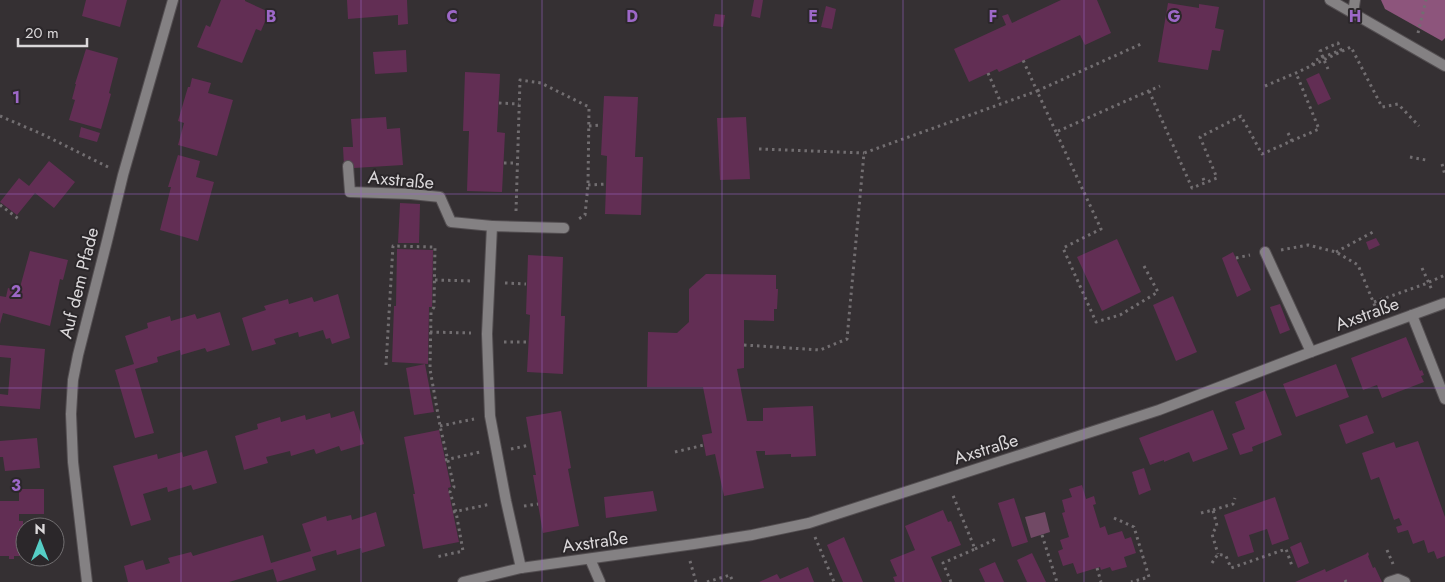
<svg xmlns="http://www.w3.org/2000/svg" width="1445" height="582" font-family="Jost,sans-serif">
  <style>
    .green { fill: #714965 }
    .forest { fill: #8d557c }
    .building { fill: #622e54 }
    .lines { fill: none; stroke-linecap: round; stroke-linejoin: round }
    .service-casing { stroke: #534e51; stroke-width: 12 }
    .minor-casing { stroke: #534e51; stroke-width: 12 }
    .path { stroke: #726e71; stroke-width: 3; stroke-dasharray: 2.5 4; stroke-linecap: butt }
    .service { stroke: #848183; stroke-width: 10 }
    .minor { stroke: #848183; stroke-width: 10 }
    .grid { fill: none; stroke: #9d68c8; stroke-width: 1; stroke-opacity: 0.55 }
    .labels { text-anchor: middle; stroke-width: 4; stroke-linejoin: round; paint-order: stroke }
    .street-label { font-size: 18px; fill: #dbd8da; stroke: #2b272a }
    .grid-label { font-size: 16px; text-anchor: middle; font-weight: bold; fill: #9d68c8; stroke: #2b272a; stroke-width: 4; stroke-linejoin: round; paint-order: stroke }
  </style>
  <rect width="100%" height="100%" fill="#353033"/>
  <path class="green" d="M1045,512l5,20 -19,6 -6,-21z"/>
  <path class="forest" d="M1381,0h64v38l-3,3 -57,-32z"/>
  <g class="building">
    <path d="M86,0h41l-7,27 -38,-11z"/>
    <path d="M221,0h24v1l24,11 -8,19 -5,-2 -14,34 -45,-16 9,-22 4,2z"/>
    <path d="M347,0h60l1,24 -10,1v-10l-50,4z"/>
    <path d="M754,0h9l-3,18 -9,-2z"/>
    <path d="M1061,0h36l14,33 -26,12 -5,-10 -81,37 -2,-3 -28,13 -15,-33 52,-24 -4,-9 6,-2 4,9z"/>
    <path d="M1168,3l31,5v-4l20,3 -4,21 9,2 -4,21 -8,-1 -4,20 -50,-8z"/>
    <path d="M826,6l10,3 -4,20 -11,-2z"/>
    <path d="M715,14l10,1 -2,12 -10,-1z"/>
    <path d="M86,49l32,9 -9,35 2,1 -10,35 -32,-9 6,-20 -3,-1 4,-15h-1z"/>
    <path d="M406,50l1,22 -32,2 -2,-22z"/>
    <path d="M465,72l35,2 -3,58 8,1 -3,59 -35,-1 2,-60h-6z"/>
    <path d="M1319,73l12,26 -13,6 -12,-26z"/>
    <path d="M192,78l19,5 -3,10 25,7 -16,56 -39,-11 6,-22 -6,-2 10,-34h2z"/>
    <path d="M604,96l34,1 -3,60h8l-2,58 -36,-1 2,-58 -6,-1z"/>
    <path d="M386,117l1,12 13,-1 3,37 -49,3v-3l-10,1 -1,-19h10l-2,-28z"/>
    <path d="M746,117l4,62 -30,1 -3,-62z"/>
    <path d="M81,127l19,6 -3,9 -18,-5z"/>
    <path d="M178,155l22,6 -4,16 18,5 -16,59 -38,-11 11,-43h-3z"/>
    <path d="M49,161l26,21 -21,26 -19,-15 -18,22 -17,-13 19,-24 10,8z"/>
    <path d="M400,203l20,1 -1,39h-21z"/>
    <path d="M1376,238l4,7 -11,5 -3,-8z"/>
    <path d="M1117,239l24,53 -39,19 -25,-54z"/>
    <path d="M397,249l36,1 -1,57h-3l-1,57 -36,-2 2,-56h2z"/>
    <path d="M30,251l38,9 -5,20 -3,-1 -10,47 -47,-13 -3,11v-28l6,1 2,-9 11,3z"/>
    <path d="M1233,252l18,38 -14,7 -15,-39z"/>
    <path d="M528,255l35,2 -2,59h4l-2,58 -36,-2 3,-57 -4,-1z"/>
    <path d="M706,274l70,1v14h2l-1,20h-3v12l-30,-1v48l-7,1 10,52h16v-13l50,-2 3,50 -25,1v-3l-26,1v-4h-9l8,37 -40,8 -9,-42 -9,2 -4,-21 10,-2 -9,-46h-56l1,-55 29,1 12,-11v-33z"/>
    <path d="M338,294l12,44 -18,6 -2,-6 -4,1 -3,-9 -24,7 -1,-5 -24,7 2,5 -24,7 -10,-33 24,-8 -2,-4 24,-7 1,5 23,-7 2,5z"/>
    <path d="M1173,296l24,56 -21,9 -23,-56z"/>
    <path d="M1280,304l10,26 -10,4 -10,-27z"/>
    <path d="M220,312l10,33 -23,7 -2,-4 -24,7 -1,-5 -23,7 1,5 -23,7 19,64 -19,5 -20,-68 19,-6 -9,-28 23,-8 -1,-5 23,-7 1,5 24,-7 2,5z"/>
    <path d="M1406,337l14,34 2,-1 2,5 -3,1 3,6 -42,16 -5,-13 -14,5 -12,-32z"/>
    <path d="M0,345l45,4 -5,60 -40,-3v-12l8,1 3,-37 -11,-1z"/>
    <path d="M425,364l9,48 -20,3 -8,-47z"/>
    <path d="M1336,364l13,33 -53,20 -13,-33z"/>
    <path d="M1265,390l17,45 -30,12 1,4 -13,4 -8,-21 13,-5 -10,-27z"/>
    <path d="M1213,410l15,39 -35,13 -4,-10 -25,10v-2l-14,5 -11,-27z"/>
    <path d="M354,411l10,33 -23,7 -2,-5 -23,8 -2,-5 -23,7 -1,-5 -24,6 2,6 -24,7 -9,-34 23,-7 -1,-5 23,-7 1,5 24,-7 1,5 24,-7 1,5z"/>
    <path d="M561,411l10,57 -3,1 11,57 -36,7 -10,-58h3l-10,-58z"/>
    <path d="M1367,415l7,18 -28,11 -7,-19z"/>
    <path d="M439,430l12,57 -3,1 11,54 -36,7 -10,-55h2l-11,-57z"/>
    <path d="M37,438l3,30 -35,3 -2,-14h-3v-16z"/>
    <path d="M1418,441l27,76v39l-8,3 -3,-8 -6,2 -4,-13 -11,4 -5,-14 -10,3 -2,-6 6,-2 -3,-7 -5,2 -15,-43 -8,3 -9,-27 32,-11 2,6z"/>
    <path d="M207,450l10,33 -24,7 -2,-5 -23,7 -1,-5 -24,7 8,26 -20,6 -18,-60 44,-12 1,5 24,-7 1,5z"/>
    <path d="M1144,468l7,22 -12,5 -7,-23z"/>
    <path d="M1082,485l4,14 8,-3 2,8 -3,1 7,23 5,-2 3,9 14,-4 3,8 6,-2 5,16 -12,4 3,10 -15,4 -2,-4 -9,3 -1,-3 -23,7 -4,-11 -10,3 -5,-15 5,-2 -3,-9 9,-3 -7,-24 3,-1 -3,-12 10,-3 -3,-8z"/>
    <path d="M19,489h25v25h-25v7h4v8h2v24h-2v3h-9v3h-5v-3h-9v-55h19z"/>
    <path d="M653,491l4,20 -51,7 -2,-21z"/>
    <path d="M1275,497l14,42 -17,6 -5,-16 -18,6 5,17 -16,5 -14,-42z"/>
    <path d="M1014,498l14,44 -16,5 -14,-44z"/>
    <path d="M943,510l5,12 3,-1 10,24 -30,12 11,25h-47l-2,-5 4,-1 -7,-16 25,-10 -10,-24z"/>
    <path d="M376,512l9,34 -23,7 -1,-5 -24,7 -1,-5 -24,7 4,13 -39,12 -4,-13 -44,13h-101l-4,-16 19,-6 3,10 24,-7 -2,-5 23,-6 2,4 70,-21 8,28 40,-12 -9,-27 24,-8 1,5 24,-6 1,5z"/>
    <path d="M844,537l19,45h-20l-16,-37z"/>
    <path d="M1301,542l8,21 -11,5 -8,-21z"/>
    <path d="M1368,552l1,3 -1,1 5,12 2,-1 7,15h-87l30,-13 1,3 40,-18z"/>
    <path d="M1032,553l14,29h-19l-10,-22z"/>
    <rect x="29" y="557" width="21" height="5"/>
    <path d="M995,562l9,20h-19l-6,-13z"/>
    <path d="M808,567l6,15h-55l18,-8 3,5z"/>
  </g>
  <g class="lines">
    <defs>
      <g id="service">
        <path d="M1265,252l46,100"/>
        <path d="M1389,582l9,-3 7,3"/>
      </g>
      <g id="minor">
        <path d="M1330,0l115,66"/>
        <path d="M1353,13l2,-13"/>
        <path d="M348,166l2,26 61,2 29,3 11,25 41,4"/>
        <path d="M1412,315l33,84"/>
        <path d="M590,559l10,23"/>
        <path d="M521,568l-15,-67 -16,-85 -3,-82 5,-108 72,2"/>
        <path d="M87,582l-14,-120 -2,-48 2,-34 5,-25 29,-114 16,-66 50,-175"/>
        <path d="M463,582l58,-14 173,-24 58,-9 57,-12 350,-113 152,-58 134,-49"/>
      </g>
    </defs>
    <use href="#service" class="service-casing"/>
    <use href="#minor" class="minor-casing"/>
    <g class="path">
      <path d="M1418,33l8,-33"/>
      <path d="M1312,65l4,-5 25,-10 -3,-7 -18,8 8,18"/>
      <path d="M988,73l13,30"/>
      <path d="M1265,86l31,-13 55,-26 31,60 16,-3 21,22"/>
      <path d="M1149,91l43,97 25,-10 -17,-41 41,-21 21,38 57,-25 -23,-56"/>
      <path d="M499,103l20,1"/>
      <path d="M0,116l44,19 66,33"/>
      <path d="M589,126l13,-1"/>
      <path d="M1056,132l-19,-41 104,-47"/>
      <path d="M1288,133l4,8"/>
      <path d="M759,149l105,4"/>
      <path d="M1410,157l16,3"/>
      <path d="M504,163h13"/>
      <path d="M1442,164l3,11"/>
      <path d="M1203,178l2,5"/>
      <path d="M588,185l18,-1"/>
      <path d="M0,205l20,15"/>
      <path d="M516,211l4,-131 21,3 48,24 -1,78 -3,30 -8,5"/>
      <path d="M1281,250l27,-5 28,7 22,13 19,46"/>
      <path d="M1336,252l37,-20"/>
      <path d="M1236,258l14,-3"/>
      <path d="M1144,266l14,26 -38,23 -24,7 -33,-74 38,-19 -45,-97 104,-46"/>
      <path d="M1422,268l10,22"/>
      <path d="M435,280l38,1"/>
      <path d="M505,283l21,1"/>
      <path d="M1374,302l51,-18 20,-9"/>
      <path d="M430,332l41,1"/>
      <path d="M504,342h24"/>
      <path d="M744,345l76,5 27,-11 17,-186 173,-62 -14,-31"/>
      <path d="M386,365l7,-119 42,1 -1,60 -3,5 -1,57 10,57 14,61 -4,5 6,20 7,39 -27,6"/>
      <path d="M440,426l34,-7"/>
      <path d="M511,449l19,-4"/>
      <path d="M675,452l29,-7"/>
      <path d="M445,460l35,-8"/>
      <path d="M524,506l14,-2"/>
      <path d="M1213,510l20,-6 2,-6"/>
      <path d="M453,512l38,-8"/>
      <path d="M1201,513l12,-3 4,16 -5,8 6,20"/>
      <path d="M1114,518l20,9 15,50 -18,5"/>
      <path d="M1042,535l15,47"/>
      <path d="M815,537l19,45"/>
      <path d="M975,549l23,-11"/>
      <path d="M1387,550l6,14"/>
      <path d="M690,561l6,21"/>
      <path d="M1212,563l6,-9 8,2 5,12 55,-19 6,17"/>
      <path d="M1097,568l4,14"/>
      <path d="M1345,580l1,2"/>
      <path d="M707,582l23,-7 3,7"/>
      <path d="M951,582l-8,-19 32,-14 -23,-56"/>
    </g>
    <use href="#service" class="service"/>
    <use href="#minor" class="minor"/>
  </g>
  <path class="grid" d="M181,0v582M361,0v582M542,0v582M722,0v582M903,0v582M1084,0v582M1264,0v582M0,194h1445M0,388h1445"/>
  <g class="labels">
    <g class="street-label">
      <text transform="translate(401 180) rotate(5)" y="6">Axstraße</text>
      <text transform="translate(79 283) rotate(-76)" y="6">Auf dem Pfade</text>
      <text transform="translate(1367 314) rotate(-20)" y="6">Axstraße</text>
      <text transform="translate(986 449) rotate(-17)" y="6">Axstraße</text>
      <text transform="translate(595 542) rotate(-8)" y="6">Axstraße</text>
    </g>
  </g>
  <g class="grid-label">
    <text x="271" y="22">B</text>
    <text x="452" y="22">C</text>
    <text x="632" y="22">D</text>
    <text x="813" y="22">E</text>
    <text x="993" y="22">F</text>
    <text x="1174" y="22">G</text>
    <text x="1355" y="22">H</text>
    <text x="16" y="103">1</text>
    <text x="16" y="297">2</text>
    <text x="16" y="491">3</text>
  </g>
  <g transform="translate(40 542)"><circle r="24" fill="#2b272a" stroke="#716e70"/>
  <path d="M0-4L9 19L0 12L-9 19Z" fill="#55cec5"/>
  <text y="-8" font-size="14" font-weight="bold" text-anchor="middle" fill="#dbd8da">N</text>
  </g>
  <path d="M18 38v8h69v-8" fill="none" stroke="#dbd8da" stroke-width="2.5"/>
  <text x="25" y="38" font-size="15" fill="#dbd8da" stroke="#2b272a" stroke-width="4" paint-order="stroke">20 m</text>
</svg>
